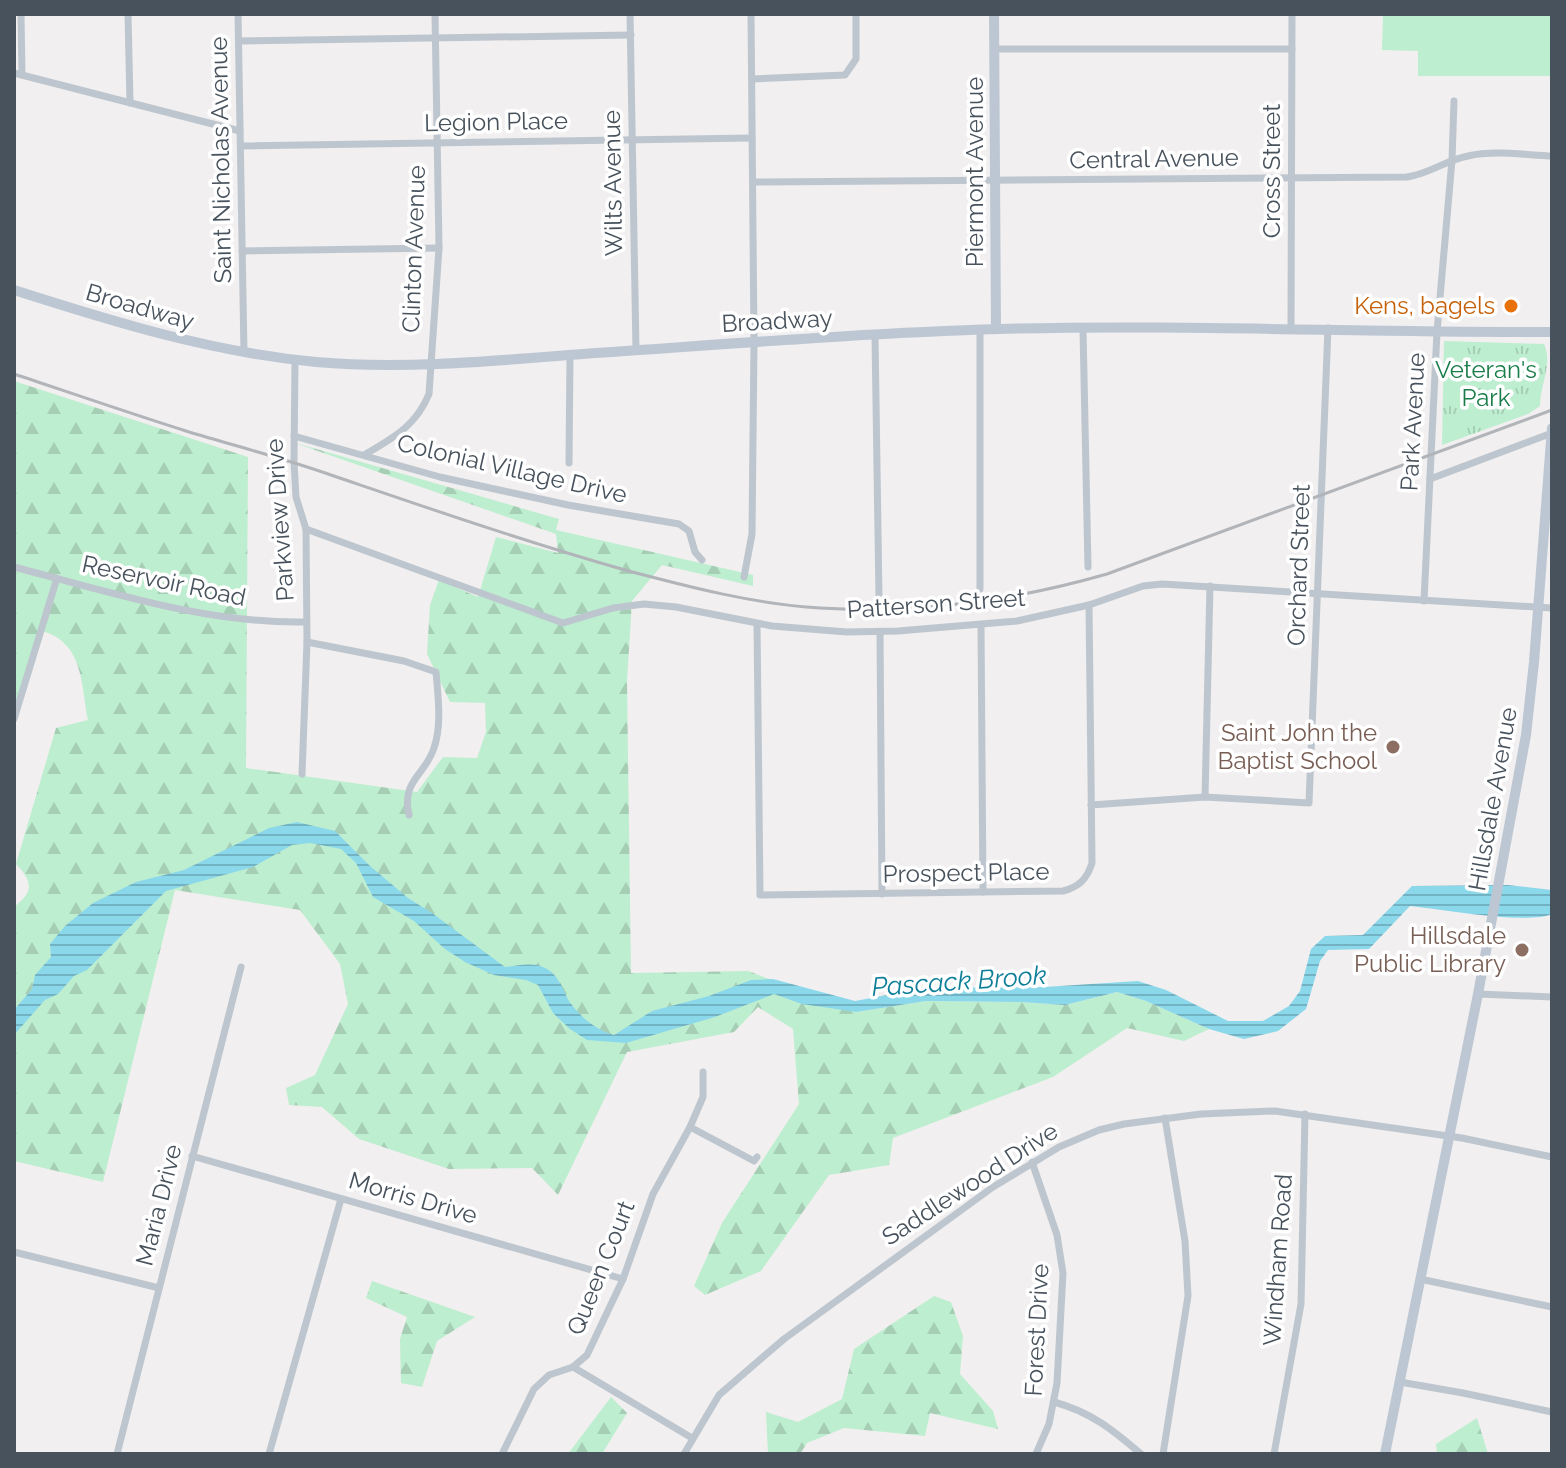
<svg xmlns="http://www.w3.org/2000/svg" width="1566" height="1468" font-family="Raleway,sans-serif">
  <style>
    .forest { fill: url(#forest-firs) }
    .park { fill: url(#park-tufts) }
    .garden { fill: #beeed0 }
    .water { fill: url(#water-rules) }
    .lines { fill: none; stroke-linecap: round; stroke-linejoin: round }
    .street { stroke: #bdc6ce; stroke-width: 7 }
    .secondary { stroke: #bdc7d3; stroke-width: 10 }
    .rail { stroke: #b1b4b9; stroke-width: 3 }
    .food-dot { fill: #e8710a; stroke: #fff; stroke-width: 3 }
    .education-dot { fill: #8d6e63; stroke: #fff; stroke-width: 3 }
    .labels { text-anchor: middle; stroke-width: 7; stroke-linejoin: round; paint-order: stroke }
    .street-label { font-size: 24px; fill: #47525c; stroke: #fff }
    .food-label { font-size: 24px; fill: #c56008; stroke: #fff; text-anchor: end }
    .park-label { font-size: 24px; fill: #187d49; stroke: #fff }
    .education-label { font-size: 24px; fill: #785e54; stroke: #fff; text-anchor: end }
    .water-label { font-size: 26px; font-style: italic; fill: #0e7e99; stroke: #fff }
  </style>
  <defs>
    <pattern id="forest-firs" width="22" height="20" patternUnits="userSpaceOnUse" patternTransform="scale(2)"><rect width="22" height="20" fill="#beeed0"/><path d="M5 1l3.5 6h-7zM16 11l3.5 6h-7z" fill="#a5ceb5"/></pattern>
    <pattern id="park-tufts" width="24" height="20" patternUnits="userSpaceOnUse" patternTransform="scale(2)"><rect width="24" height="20" fill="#beeed0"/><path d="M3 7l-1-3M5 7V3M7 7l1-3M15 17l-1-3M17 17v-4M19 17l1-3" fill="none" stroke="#a5ceb5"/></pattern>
    <pattern id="water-rules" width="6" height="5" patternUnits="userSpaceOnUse" patternTransform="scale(2)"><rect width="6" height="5" fill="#8bd8eb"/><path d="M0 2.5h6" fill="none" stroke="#73b2c2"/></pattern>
  </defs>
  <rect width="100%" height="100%" fill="#f1efef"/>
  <g class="forest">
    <path d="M14,381l234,76 -2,311 171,24 26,-35 34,1 9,-26 -1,-29 -35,-1 -23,-48 3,-49 9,-25 39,17 18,-60 62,16 -2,-19 -264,-92 267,77 -3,11 197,45v11l-91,-21 -30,36 -5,80 4,292 117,-2 108,41 70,-11 95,1 44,3 52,-13 29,9 63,28 -25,12 -57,-13 -74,49 -160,61 -4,27 -60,10 -68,96 -56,24 -11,-9 28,-63 77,-119 -6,-75 -35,-22 -24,25 -107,20 -69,143 -26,-27 -83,1 -90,-30 -37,-32 -33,-2 -3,-17 29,-13 33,-71 -8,-40 -40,-54 -125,-20 -72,292 -89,-21v-254c20,-15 19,-25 2,-43l40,-136 32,-8c-7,-36 -4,-77 -46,-89l-28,88z"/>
    <path d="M372,1281l103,36 -38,24 -15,46 -21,-4 -1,-44 7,-22 -41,-19z"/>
    <path d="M934,1296l17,6 12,34 -3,38 33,37 5,18 -68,-16 -5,23 -81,-8 -37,15 -7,11h-32l-2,-42 32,10 44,-23 12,-50z"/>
    <path d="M611,1397l16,16 -25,41h-34z"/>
    <path d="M1477,1418l11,36h-51l-1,-10z"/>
  </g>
  <path class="park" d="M1444,341l100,3c9,19 -4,41 -4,62l-12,8 -86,31z"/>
  <path class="garden" d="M1383,14h169v62h-134v-25l-36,-1z"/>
  <path class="water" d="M297,822l38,9 35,35 38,32 24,15 73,54c11,-1 26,-5 38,0 15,6 19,21 26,34 11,16 27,29 45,34l38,-24 57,-15 42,-16 22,-1 82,22 69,-13 120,-1 94,-6 28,9 62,31h35l26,-15 11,-15 11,-42 14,-13 38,-1 49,-49 96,-1 44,5v24c-25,11 -111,-5 -142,-8l-41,43 -41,1 -8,11 -14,48 -28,22 -34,8 -35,-10 -63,-28 -29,-9 -52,13 -44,-3 -95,-1 -70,11 -54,-8 -28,-10 -59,23 -89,26 -39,-3 -17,-11 -17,-16 -15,-28 -12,-5 -32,-5 -29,-13 -20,-13 -31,-28 -41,-24 -17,-34 -15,-14 -31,-6 -18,2 -39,22 -87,24 -79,79 -13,6 -16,18 -13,6 -31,35v-25l18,-21 3,-14 16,-18 -1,-13 15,-18 28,-23 43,-21 48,-12 85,-42z"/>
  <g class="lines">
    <g class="street">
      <path d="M21,14l1,61"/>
      <path d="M128,14l2,89"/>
      <path d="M238,14l6,339"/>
      <path d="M630,14l6,336"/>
      <path d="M239,41l392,-6"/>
      <path d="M994,49h298"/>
      <path d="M14,73l226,58"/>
      <path d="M752,79l93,-4 11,-16v-45"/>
      <path d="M241,146l511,-8"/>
      <path d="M753,182l654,-5c22,-3 39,-17 61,-21 26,-6 57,-1 84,0"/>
      <path d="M242,251l197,-3"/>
      <path d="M1291,328l1,-314"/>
      <path d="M1083,329l5,238"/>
      <path d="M980,331v258"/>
      <path d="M875,336l4,262"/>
      <path d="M295,359l-1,103 2,35 10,32 1,113 -5,132"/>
      <path d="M294,436l146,41 128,28 111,19 10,7 6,21 7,8"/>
      <path d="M364,455c29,-17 52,-29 65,-61l10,-146 -4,-234"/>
      <path d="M569,463l1,-108"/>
      <path d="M1430,479l122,-46"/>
      <path d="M306,529l257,94 50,-15 31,-4 32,3 96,19 75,6 51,-1 119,-10 72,-16 54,-19 19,-2 390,24"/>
      <path d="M14,567c96,25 193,57 292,55"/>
      <path d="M744,577l8,-43 2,-192 -3,-328"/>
      <path d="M1424,601l13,-269 15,-172 2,-59"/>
      <path d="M757,624l3,271 303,-4c16,-4 24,-12 29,-28l-3,-258"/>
      <path d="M981,626l2,266"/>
      <path d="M880,632l2,262"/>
      <path d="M307,642l97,19 32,11c2,24 6,53 -2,76 -9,28 -33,32 -25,67"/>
      <path d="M14,719l43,-141"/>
      <path d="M1205,797l5,-211"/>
      <path d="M1091,805l114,-8 104,6 19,-475"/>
      <path d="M1478,994l74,3"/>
      <path d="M690,1127l64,34 3,-4"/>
      <path d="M192,1156l431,123"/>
      <path d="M1032,1162l25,73 6,38 -6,110 -8,41 -13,30"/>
      <path d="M14,1252l145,36"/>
      <path d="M1420,1279l132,28"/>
      <path d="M573,1367l119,71"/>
      <path d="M1400,1382l63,11 89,19"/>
      <path d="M1054,1402c37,10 59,28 87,52"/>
      <path d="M117,1454l124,-487"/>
      <path d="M269,1454l72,-255"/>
      <path d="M502,1454l32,-65 15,-14 24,-8 14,-12 36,-76 30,-85 37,-67 13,-30v-25"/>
      <path d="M684,1454l35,-59 65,-56 209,-152 66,-40 40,-17 25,-6 77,-10 74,-3 187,27 90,19"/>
      <path d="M1163,1454l25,-158 -3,-55 -20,-123"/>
      <path d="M1274,1454l27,-150 4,-190"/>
    </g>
    <g class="secondary">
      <path d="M994,14l2,315"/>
      <path d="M14,290c100,32 197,62 302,72 93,8 187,-2 280,-9 134,-9 269,-20 404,-24 184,-5 368,4 552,3"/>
      <path d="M1385,1454l93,-460 48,-259 8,-73 18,-234"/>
    </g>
    <path class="rail" d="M14,374c57,19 115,39 172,57 49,15 97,27 145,44 97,33 195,67 294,95 64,17 129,34 195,38 98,6 193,-7 287,-34l445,-164"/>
  </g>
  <circle class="food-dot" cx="1511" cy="306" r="8"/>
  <g class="education-dot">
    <circle cx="1393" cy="747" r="8"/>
    <circle cx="1522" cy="950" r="8"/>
  </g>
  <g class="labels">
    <g class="street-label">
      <text transform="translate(496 122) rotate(-1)" y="8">Legion Place</text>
      <text transform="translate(1154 159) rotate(-1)" y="8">Central Avenue</text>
      <text transform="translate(221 160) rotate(-91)" y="8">Saint Nicholas Avenue</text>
      <text transform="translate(1272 171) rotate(-90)" y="8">Cross Street</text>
      <text transform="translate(975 172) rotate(-90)" y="8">Piermont Avenue</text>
      <text transform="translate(613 183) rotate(-91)" y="8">Wilts Avenue</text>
      <text transform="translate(414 249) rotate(-88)" y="8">Clinton Avenue</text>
      <text transform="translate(140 307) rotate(16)" y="8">Broadway</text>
      <text transform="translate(777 321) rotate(-3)" y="8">Broadway</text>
      <text transform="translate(1413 422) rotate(-87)" y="8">Park Avenue</text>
      <text transform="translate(512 469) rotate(13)" y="8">Colonial Village Drive</text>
      <text transform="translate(280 520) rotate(-94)" y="8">Parkview Drive</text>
      <text transform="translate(1299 565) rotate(-88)" y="8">Orchard Street</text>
      <text transform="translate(164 581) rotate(12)" y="8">Reservoir Road</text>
      <text transform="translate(936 604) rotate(-4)" y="8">Patterson Street</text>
      <text transform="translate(1493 799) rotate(-80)" y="8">Hillsdale Avenue</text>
      <text transform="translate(966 873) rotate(-1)" y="8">Prospect Place</text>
      <text transform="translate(970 1184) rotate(-33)" y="8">Saddlewood Drive</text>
      <text transform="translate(413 1198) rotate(16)" y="8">Morris Drive</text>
      <text transform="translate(159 1205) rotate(-76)" y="8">Maria Drive</text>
      <text transform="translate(1278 1260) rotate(-86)" y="8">Windham Road</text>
      <text transform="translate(601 1268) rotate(-68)" y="8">Queen Court</text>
      <text transform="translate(1037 1330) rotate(-87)" y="8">Forest Drive</text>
    </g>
    <g class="food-label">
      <text x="1495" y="314">Kens, bagels</text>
    </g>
    <g class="park-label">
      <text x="1486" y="378">Veteran's<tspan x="1486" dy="28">Park</tspan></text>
    </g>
    <g class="education-label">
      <text x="1377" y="741">Saint John the<tspan x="1377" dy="28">Baptist School</tspan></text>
      <text x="1506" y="944">Hillsdale<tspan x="1506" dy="28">Public Library</tspan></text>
    </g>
    <g class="water-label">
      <text transform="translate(959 981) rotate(-4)" y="9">Pascack Brook</text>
    </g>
  </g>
  <rect width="1566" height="1468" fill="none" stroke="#47525c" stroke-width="32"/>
</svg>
